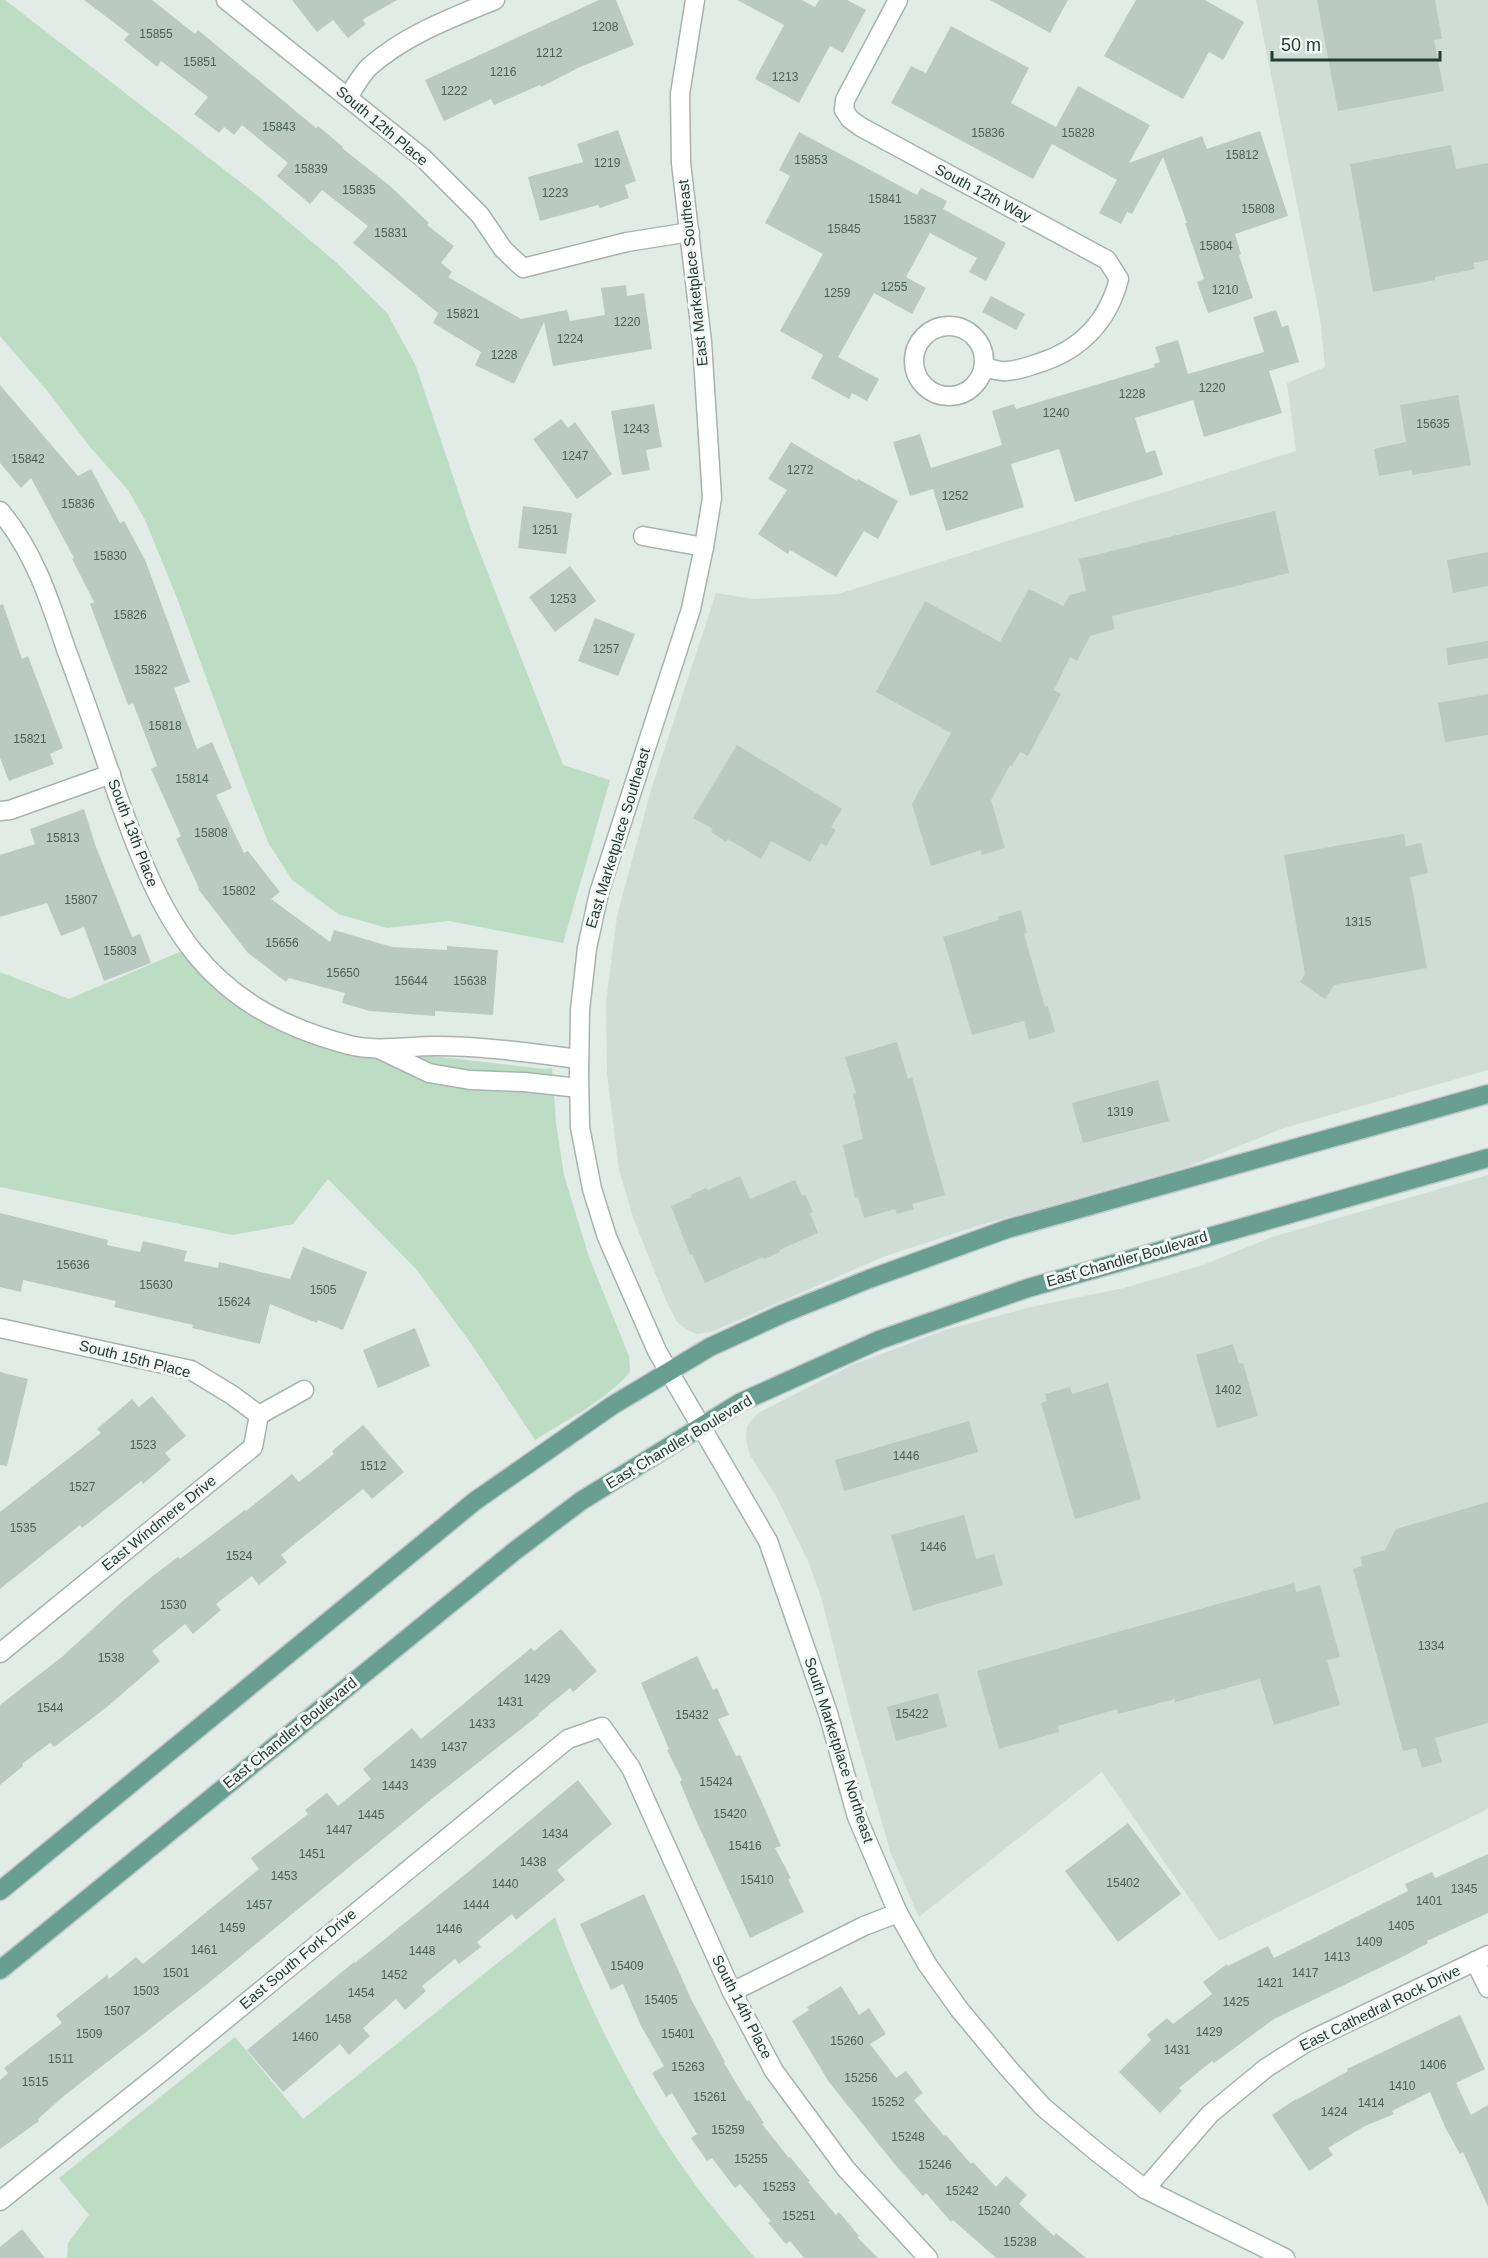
<svg xmlns="http://www.w3.org/2000/svg" width="1488" height="2258" font-family="Arial,sans-serif">
  <style>
    .built { fill: #d0dcd6 }
    .green { fill: #bcdcc4 }
    .building { fill: #bbc9c3 }
    .lines { fill: none; stroke-linecap: round; stroke-linejoin: round }
    .minor-casing { stroke: #a5b4ae; stroke-width: 21 }
    .major-casing { stroke: #c1c8c6; stroke-width: 21 }
    .minor { stroke: #fff; stroke-width: 18 }
    .major { stroke: #699f91; stroke-width: 18 }
    .labels { text-anchor: middle; stroke-width: 6; stroke-linejoin: round; paint-order: stroke }
    .number-label { font-size: 12px; fill: #495f58 }
    .street-label { font-size: 15px; fill: #233c35; stroke: #f3f8f5 }
  </style>
  <rect width="100%" height="100%" fill="#e2ece7"/>
  <g class="built">
    <path d="M1256,0h232v1070l-207,59 -94,38 -210,59 -94,31 -172,75 -14,2 -10,-4 -10,-8 -10,-19 -34,-86 -14,-47 -12,-96 -1,-72 11,-86 34,-126 65,-197 37,6 85,-5 458,-143 -9,-68 38,-16 -5,-49z"/>
    <path d="M1488,1175v634l-269,132 -117,-169 -183,145 -28,-63 -36,-124 -34,-133 -13,-36 -32,-65 -26,-41 -4,-15 1,-14 11,-13 92,-47 95,-36 90,-24 89,-18 79,-23 69,-28z"/>
  </g>
  <g class="green">
    <path d="M0,0h5l252,195 81,69 49,49 29,53 55,164 92,235 47,15 -47,163 -114,-22 -62,7 -49,-14 -46,-34 -23,-36 -22,-55 -70,-191 -32,-78 -17,-30 -38,-43 -41,-54 -49,-57z"/>
    <path d="M189,948l64,57 127,45 164,19 8,-1 4,55 8,52 25,82 40,99 1,16c-26,30 -62,47 -95,68l-63,-95 -55,-75 -89,-91 -35,45 -60,11 -233,-48v-215l69,27z"/>
    <path d="M555,1917c31,89 80,183 134,259 20,29 44,55 66,82h-688l1,-15 21,-28 -30,-37 176,-141 68,82z"/>
  </g>
  <g class="building">
    <path d="M84,0h68l43,34 3,-4 118,98 2,-2 25,21 -1,1 48,38 39,37 -2,2 27,21 -13,17 11,9 -4,5 73,42 46,-9 3,11 35,-6 -4,-27 25,-3 1,11 17,-3 8,56 -99,17 -9,-44 -30,62 -39,-19 6,-13 -48,-29 5,-10 -85,-70 15,-17 -46,-36 -12,14 -33,-28 11,-13 -46,-38 -8,10 -10,-8 -5,6 -25,-19 14,-17 -47,-36 -4,6 -33,-27 5,-6z"/>
    <path d="M292,0h105l-35,20 4,4 -18,14 -15,-18 -16,12z"/>
    <path d="M599,0h17l18,45 -54,22 -39,20 -1,-2 -46,20 -3,-6 -47,22 -19,-41z"/>
    <path d="M737,0h65l13,7 4,-7h28l19,10 -23,43 -13,-7 -31,57 -44,-24 29,-54z"/>
    <path d="M990,0h78l-18,33z"/>
    <path d="M1136,0h69l39,22 -21,38 -14,-8 -26,47 -79,-43z"/>
    <path d="M1317,0h118l7,39 -8,1 10,51 -106,20z"/>
    <path d="M951,26l78,42 -18,35 45,24 22,-41 72,39 -21,38 73,-27 5,13 53,-18 28,85 -53,18 6,20 -2,1 14,43 -45,15 -11,-31 7,-3 -19,-56h2l-24,-66 -31,57 -5,-2 -6,12 -22,-11 18,-33 -65,-36 -19,35 -142,-76 20,-37 15,7z"/>
    <path d="M618,130l18,51 -11,4 4,13 -29,10 -2,-3 -58,16 -12,-44 55,-15 -6,-18z"/>
    <path d="M799,132l118,63 4,-7 26,13 -4,8 63,34 -20,38 -17,-9 8,-14 -47,-25 -24,44 20,11 -14,26 -38,-21 -36,64 41,22 -12,22 -15,-8 -3,6 -38,-21 12,-23 -43,-24 43,-77 -58,-31 25,-47 -11,-6z"/>
    <path d="M1451,145l5,24 32,-6v97l-15,3 2,6 -40,8v3l-62,12 -23,-128z"/>
    <path d="M991,296l34,18 -9,16 -34,-18z"/>
    <path d="M1276,310l6,17 6,-2 11,37 -30,9 13,42 -78,24 -11,-37 -58,18 11,35 9,-3 8,25 -88,27 -16,-53 -48,15 13,43 -78,24 -13,-42 -23,7 -17,-54 27,-8 11,34 71,-23 -10,-34 22,-7 2,5 139,-42 -1,-3 6,-2 -5,-15 23,-7 10,34 76,-22 -11,-35z"/>
    <path d="M0,385l78,91 13,-7 29,54 4,-2 22,41 44,120 -16,6 23,61 15,-7 20,46 -16,7 28,58 4,-2 32,41 -9,7 59,43 4,-12 58,17 55,3v-4l51,4 -5,65 -58,-4v5l-65,-5 -28,-8 3,-10 -56,-15 -3,4 -38,-29 -50,-64 1,-1 -23,-49 5,-3 -30,-67 6,-3 -24,-63 -5,2 -38,-101 4,-2 -22,-43 2,-1 -43,-80 -10,10 -21,-25z"/>
    <path d="M1458,395l13,70 -59,10v-5l-33,6 -5,-27 32,-7 -6,-37z"/>
    <path d="M654,404l8,43 -16,3 4,20 -28,5 -11,-64z"/>
    <path d="M561,419l7,9 7,-6 37,52 -35,25 -44,-60z"/>
    <path d="M791,442l66,39 1,-2 40,22 -20,38 -14,-8 -28,46 -46,-27 -2,4 -30,-20 29,-44 -19,-11z"/>
    <path d="M523,506l49,7 -6,41 -48,-6z"/>
    <path d="M1275,511l14,62 -177,43 3,13 -25,7 -13,25 -7,-4 -16,33 7,4 -33,62 -8,-4 -8,14 -2,-1 -19,35 14,48 -23,7 -1,-5 -50,16 -19,-62 39,-71 -75,-41 49,-91 75,41 29,-53 34,17 7,-11 16,-4 -7,-32z"/>
    <path d="M1488,552v34l-35,7 -6,-33z"/>
    <path d="M570,566l26,35 -41,31 -26,-35z"/>
    <path d="M3,604l19,55 6,-3 35,92 -13,6 4,10 -45,17 -9,-23v-153z"/>
    <path d="M595,618l40,16 -17,42 -40,-15z"/>
    <path d="M1488,641v17l-40,7 -2,-17z"/>
    <path d="M1488,694v41l-43,7 -7,-39z"/>
    <path d="M737,745l105,64 -11,18 5,3 -10,16 -5,-3 -11,19 -39,-21 -10,18 -33,-20 -2,3 -15,-10 2,-3 -20,-11z"/>
    <path d="M84,809l12,38 36,90 8,-3 11,29 -47,18 -20,-54 -23,9 -14,-33 -47,14v-62l35,-11 -5,-15z"/>
    <path d="M1404,834l2,12 15,-3 7,30 -18,4 17,91 -93,17 -9,14 -25,-17 5,-8 -21,-119z"/>
    <path d="M1021,910l6,23 -3,1 21,73 3,-1 7,26 -26,8 -5,-19 -52,14 -29,-98 56,-17 -1,-3z"/>
    <path d="M897,1042l11,37 4,-2 33,118 -33,9 2,5 -17,5 -2,-5 -31,9 -6,-21 -3,1 -12,-53 20,-6 -10,-45 3,-1 -11,-36z"/>
    <path d="M1158,1080l11,41 -86,22 -11,-40z"/>
    <path d="M740,1176l10,23 45,-19 7,16 3,-2 8,18 -3,1 8,20 -39,17 1,2 -16,7 -1,-2 -58,26 -13,-29 -2,1 -19,-49 21,-9 -1,-2 15,-7 2,2z"/>
    <path d="M0,1213l108,27 -1,5 33,7 3,-11 44,10 -3,10 34,7 1,-6 71,17 13,-32 64,25 -24,58 -25,-10 -1,3 -47,-19 -10,40 -68,-16 1,-3 -79,-18 2,-6 -93,-21 -2,12 -21,-5z"/>
    <path d="M415,1328l15,38 -52,22 -15,-38z"/>
    <path d="M1233,1344l6,20 4,-1 15,53 -41,12 -21,-73z"/>
    <path d="M0,1372l28,7 -21,87 -7,-1z"/>
    <path d="M1108,1383l33,116 -66,20 -34,-116 6,-2 -2,-7 25,-7 2,7z"/>
    <path d="M152,1396l34,40 -21,17 6,7 -28,24 -2,-3 -59,47 -2,-3 -80,64v-77l101,-79 -4,-4 35,-30 7,8z"/>
    <path d="M969,1421l9,31 -134,39 -9,-31z"/>
    <path d="M363,1425l41,47 -32,27 -9,-10 -82,66 6,7 -28,23 -7,-9 -36,28 5,6 -28,24 -8,-10 -33,27 8,10 -53,46 -53,40 -4,-4 -28,21 1,2 -23,19v-80l63,-49 62,-57 29,-24 24,-18 2,2 65,-49 1,1 46,-37 7,8 35,-28 -2,-3z"/>
    <path d="M1488,1502v221l-53,15 7,24 -20,6 -6,-20 -13,3 -50,-182 9,-3 -2,-9 25,-7 11,-21z"/>
    <path d="M964,1515l12,44 18,-5 9,31 -90,26 -22,-76z"/>
    <path d="M1294,1583l2,9 24,-7 20,72 -13,3 13,45 -66,20 -14,-46 -85,23v-3l-57,15 -1,-5 -59,17 1,6 -60,17 -22,-78z"/>
    <path d="M561,1629l36,42 -24,21 -3,-4 -32,26 1,1 -106,83 -228,188 -140,109 -27,24 1,2 -39,28v-69l8,-7 -4,-5 58,-45 -6,-8 51,-40 2,4 27,-22 7,7 116,-95 -8,-11 57,-44 -3,-4 22,-17 11,13 33,-27 -8,-10 49,-41 9,11 110,-91 3,3z"/>
    <path d="M697,1656l16,34 4,-2 12,27 -11,4 18,37 4,-1 24,52 17,39 -6,2 16,30 -3,1 16,33 -54,26 -56,-122 -14,-34 2,-2 -15,-30 2,-1 -28,-66z"/>
    <path d="M938,1693l9,34 -51,14 -9,-34z"/>
    <path d="M578,1780l34,44 -55,46 8,10 -49,40 -4,-6 -35,28 4,5 -22,17 -4,-5 -33,27 4,5 -21,19 -9,-11 -33,29 7,8 -21,19 -9,-11 -57,48 -36,-42 107,-88 1,1 118,-95z"/>
    <path d="M1128,1823l53,71 -63,48 -53,-71z"/>
    <path d="M1488,1854v59l-61,28 1,2 -24,13 -130,63 -60,44 -2,-2 -33,27 3,3 -22,22 -41,-41 32,-32 -4,-5 20,-17 6,6 39,-30 -9,-12 24,-18 1,2 40,-20 6,12 134,-67 -3,-7 27,-12 3,6z"/>
    <path d="M644,1894l48,107 33,61 -1,1 23,38 2,-1 15,23 -2,1 27,34 1,-1 20,24 -2,1 28,33 3,-3 20,24 -2,1 21,21h-74l-14,-17 -4,3 -18,-21 3,-2 -31,-37 -5,4 -23,-30 -5,3 -16,-23 6,-4 -25,-41 -6,4 -14,-24 12,-7 -23,-40 -18,-42 -12,6 -31,-66z"/>
    <path d="M841,1986l18,29 10,-7 17,26 -16,10 26,34 10,-7 17,22 -9,7 30,36 2,-1 25,29 2,-2 23,25 10,-11 21,19 -8,9 35,32 2,-3 30,25h-90l-43,-38 -2,2 -25,-29 -3,3 -26,-29 -68,-85 -37,-61 17,-11 -2,-3z"/>
    <path d="M1460,2015l25,54 -29,14 15,32 17,-10v102l-25,-55 -3,2 -14,-25 -16,-37 -38,19 2,3 -29,12 -37,22 5,7 -24,16 -37,-56 24,-16v1l52,-29 -1,-2z"/>
    <path d="M22,2229l23,29h-45v-11z"/>
  </g>
  <g class="lines">
    <defs>
      <g id="minor">
        <path d="M226,0l197,158 57,57 23,34 20,19 104,-26 63,-10"/>
        <path d="M695,0l-15,94 1,69 21,179 10,156 -8,49 -13,62 -92,284 -12,55 -7,62 -1,65 1,52 12,62 15,48 50,114 111,190 60,172 29,104 41,96 29,51 32,45 49,59 35,39 54,45 48,37 140,69"/>
        <path d="M898,0l-53,100 -1,10 6,9 11,8 246,133 12,19c-11,43 -39,71 -80,84 -10,3 -22,8 -32,8 -7,1 -16,-2 -23,-4"/>
        <path d="M348,97c6,-9 13,-22 21,-30 36,-32 82,-49 126,-67"/>
        <circle cx="949" cy="361" r="35"/>
        <path d="M0,511c34,40 50,90 66,138 17,45 33,91 48,136 47,136 86,221 235,260 29,7 57,1 86,1 48,0 96,7 144,13"/>
        <path d="M643,536l61,11"/>
        <path d="M0,811l10,-1 101,-36"/>
        <path d="M381,1050l48,23 41,7 54,2 55,6"/>
        <path d="M0,1328l191,42 41,25 27,20"/>
        <path d="M259,1415l45,-25"/>
        <path d="M0,1653l253,-206 6,-32"/>
        <path d="M1475,1961l13,27"/>
        <path d="M732,1992l132,-66 34,-13"/>
        <path d="M1145,2189l65,-75 56,-46 41,-26 181,-87"/>
        <path d="M0,2201l164,-131 404,-331 34,-12 29,41 101,224 42,79 72,98 82,89"/>
      </g>
      <g id="major">
        <path d="M0,1891l475,-390 138,-96 97,-58 72,-33 87,-35 138,-50 481,-135"/>
        <path d="M0,1970l516,-420 65,-49 160,-99 138,-62 149,-52 460,-130"/>
      </g>
    </defs>
    <use href="#minor" class="minor-casing"/>
    <use href="#major" class="major-casing"/>
    <use href="#minor" class="minor"/>
    <use href="#major" class="major"/>
  </g>
  <g class="labels">
    <g class="number-label">
      <text x="605" y="31">1208</text>
      <text x="156" y="38">15855</text>
      <text x="549" y="57">1212</text>
      <text x="200" y="66">15851</text>
      <text x="503" y="76">1216</text>
      <text x="785" y="81">1213</text>
      <text x="454" y="95">1222</text>
      <text x="279" y="131">15843</text>
      <text x="988" y="137">15836</text>
      <text x="1078" y="137">15828</text>
      <text x="1242" y="159">15812</text>
      <text x="811" y="164">15853</text>
      <text x="607" y="167">1219</text>
      <text x="311" y="173">15839</text>
      <text x="359" y="194">15835</text>
      <text x="555" y="197">1223</text>
      <text x="885" y="203">15841</text>
      <text x="1258" y="213">15808</text>
      <text x="920" y="224">15837</text>
      <text x="844" y="233">15845</text>
      <text x="391" y="237">15831</text>
      <text x="1216" y="250">15804</text>
      <text x="894" y="291">1255</text>
      <text x="1225" y="294">1210</text>
      <text x="837" y="297">1259</text>
      <text x="463" y="318">15821</text>
      <text x="627" y="326">1220</text>
      <text x="570" y="343">1224</text>
      <text x="504" y="359">1228</text>
      <text x="1212" y="392">1220</text>
      <text x="1132" y="398">1228</text>
      <text x="1056" y="417">1240</text>
      <text x="1433" y="428">15635</text>
      <text x="636" y="433">1243</text>
      <text x="575" y="460">1247</text>
      <text x="28" y="463">15842</text>
      <text x="800" y="474">1272</text>
      <text x="955" y="500">1252</text>
      <text x="78" y="508">15836</text>
      <text x="545" y="534">1251</text>
      <text x="110" y="560">15830</text>
      <text x="563" y="603">1253</text>
      <text x="130" y="619">15826</text>
      <text x="606" y="653">1257</text>
      <text x="151" y="674">15822</text>
      <text x="165" y="730">15818</text>
      <text x="30" y="743">15821</text>
      <text x="192" y="783">15814</text>
      <text x="211" y="837">15808</text>
      <text x="63" y="842">15813</text>
      <text x="239" y="895">15802</text>
      <text x="81" y="904">15807</text>
      <text x="1358" y="926">1315</text>
      <text x="282" y="947">15656</text>
      <text x="120" y="955">15803</text>
      <text x="343" y="977">15650</text>
      <text x="411" y="985">15644</text>
      <text x="470" y="985">15638</text>
      <text x="1120" y="1116">1319</text>
      <text x="73" y="1269">15636</text>
      <text x="156" y="1289">15630</text>
      <text x="323" y="1294">1505</text>
      <text x="234" y="1306">15624</text>
      <text x="1228" y="1394">1402</text>
      <text x="143" y="1449">1523</text>
      <text x="906" y="1460">1446</text>
      <text x="373" y="1470">1512</text>
      <text x="82" y="1491">1527</text>
      <text x="23" y="1532">1535</text>
      <text x="933" y="1551">1446</text>
      <text x="239" y="1560">1524</text>
      <text x="173" y="1609">1530</text>
      <text x="1431" y="1650">1334</text>
      <text x="111" y="1662">1538</text>
      <text x="537" y="1683">1429</text>
      <text x="510" y="1706">1431</text>
      <text x="50" y="1712">1544</text>
      <text x="912" y="1718">15422</text>
      <text x="692" y="1719">15432</text>
      <text x="482" y="1728">1433</text>
      <text x="454" y="1751">1437</text>
      <text x="423" y="1768">1439</text>
      <text x="716" y="1786">15424</text>
      <text x="395" y="1790">1443</text>
      <text x="730" y="1818">15420</text>
      <text x="371" y="1819">1445</text>
      <text x="339" y="1834">1447</text>
      <text x="555" y="1838">1434</text>
      <text x="745" y="1850">15416</text>
      <text x="312" y="1858">1451</text>
      <text x="533" y="1866">1438</text>
      <text x="284" y="1880">1453</text>
      <text x="757" y="1884">15410</text>
      <text x="1123" y="1887">15402</text>
      <text x="505" y="1888">1440</text>
      <text x="1464" y="1893">1345</text>
      <text x="1429" y="1905">1401</text>
      <text x="259" y="1909">1457</text>
      <text x="476" y="1909">1444</text>
      <text x="1401" y="1930">1405</text>
      <text x="232" y="1932">1459</text>
      <text x="449" y="1933">1446</text>
      <text x="1369" y="1946">1409</text>
      <text x="204" y="1954">1461</text>
      <text x="422" y="1955">1448</text>
      <text x="1337" y="1961">1413</text>
      <text x="627" y="1970">15409</text>
      <text x="176" y="1977">1501</text>
      <text x="1305" y="1977">1417</text>
      <text x="394" y="1979">1452</text>
      <text x="1270" y="1987">1421</text>
      <text x="146" y="1995">1503</text>
      <text x="361" y="1997">1454</text>
      <text x="661" y="2004">15405</text>
      <text x="1236" y="2006">1425</text>
      <text x="117" y="2015">1507</text>
      <text x="338" y="2023">1458</text>
      <text x="1209" y="2036">1429</text>
      <text x="89" y="2038">1509</text>
      <text x="678" y="2038">15401</text>
      <text x="305" y="2041">1460</text>
      <text x="847" y="2045">15260</text>
      <text x="1177" y="2054">1431</text>
      <text x="61" y="2063">1511</text>
      <text x="1433" y="2069">1406</text>
      <text x="688" y="2071">15263</text>
      <text x="861" y="2082">15256</text>
      <text x="35" y="2086">1515</text>
      <text x="1402" y="2090">1410</text>
      <text x="710" y="2101">15261</text>
      <text x="888" y="2106">15252</text>
      <text x="1371" y="2107">1414</text>
      <text x="1334" y="2116">1424</text>
      <text x="728" y="2134">15259</text>
      <text x="908" y="2141">15248</text>
      <text x="751" y="2163">15255</text>
      <text x="935" y="2169">15246</text>
      <text x="779" y="2191">15253</text>
      <text x="962" y="2195">15242</text>
      <text x="994" y="2215">15240</text>
      <text x="799" y="2220">15251</text>
      <text x="1020" y="2246">15238</text>
    </g>
    <g class="street-label">
      <text transform="translate(382 126) rotate(40)" y="5">South 12th Place</text>
      <text transform="translate(983 193) rotate(28)" y="5">South 12th Way</text>
      <text transform="translate(693 273) rotate(-96)" y="5">East Marketplace Southeast</text>
      <text transform="translate(133 833) rotate(69)" y="5">South 13th Place</text>
      <text transform="translate(618 838) rotate(-73)" y="5">East Marketplace Southeast</text>
      <text transform="translate(1127 1259) rotate(-16)" y="5">East Chandler Boulevard</text>
      <text transform="translate(135 1359) rotate(14)" y="5">South 15th Place</text>
      <text transform="translate(679 1442) rotate(-31)" y="5">East Chandler Boulevard</text>
      <text transform="translate(159 1523) rotate(-39)" y="5">East Windmere Drive</text>
      <text transform="translate(290 1733) rotate(-39)" y="5">East Chandler Boulevard</text>
      <text transform="translate(839 1750) rotate(72)" y="5">South Marketplace Northeast</text>
      <text transform="translate(298 1959) rotate(-40)" y="5">East South Fork Drive</text>
      <text transform="translate(742 2007) rotate(63)" y="5">South 14th Place</text>
      <text transform="translate(1380 2008) rotate(-26)" y="5">East Cathedral Rock Drive</text>
    </g>
  </g>
  <path d="M1272 51v9h168v-9" fill="none" stroke="#233c35" stroke-width="3"/>
  <text x="1281" y="51" font-size="18" fill="#233c35" stroke="#f3f8f5" stroke-width="4.5" paint-order="stroke">50 m</text>
</svg>
